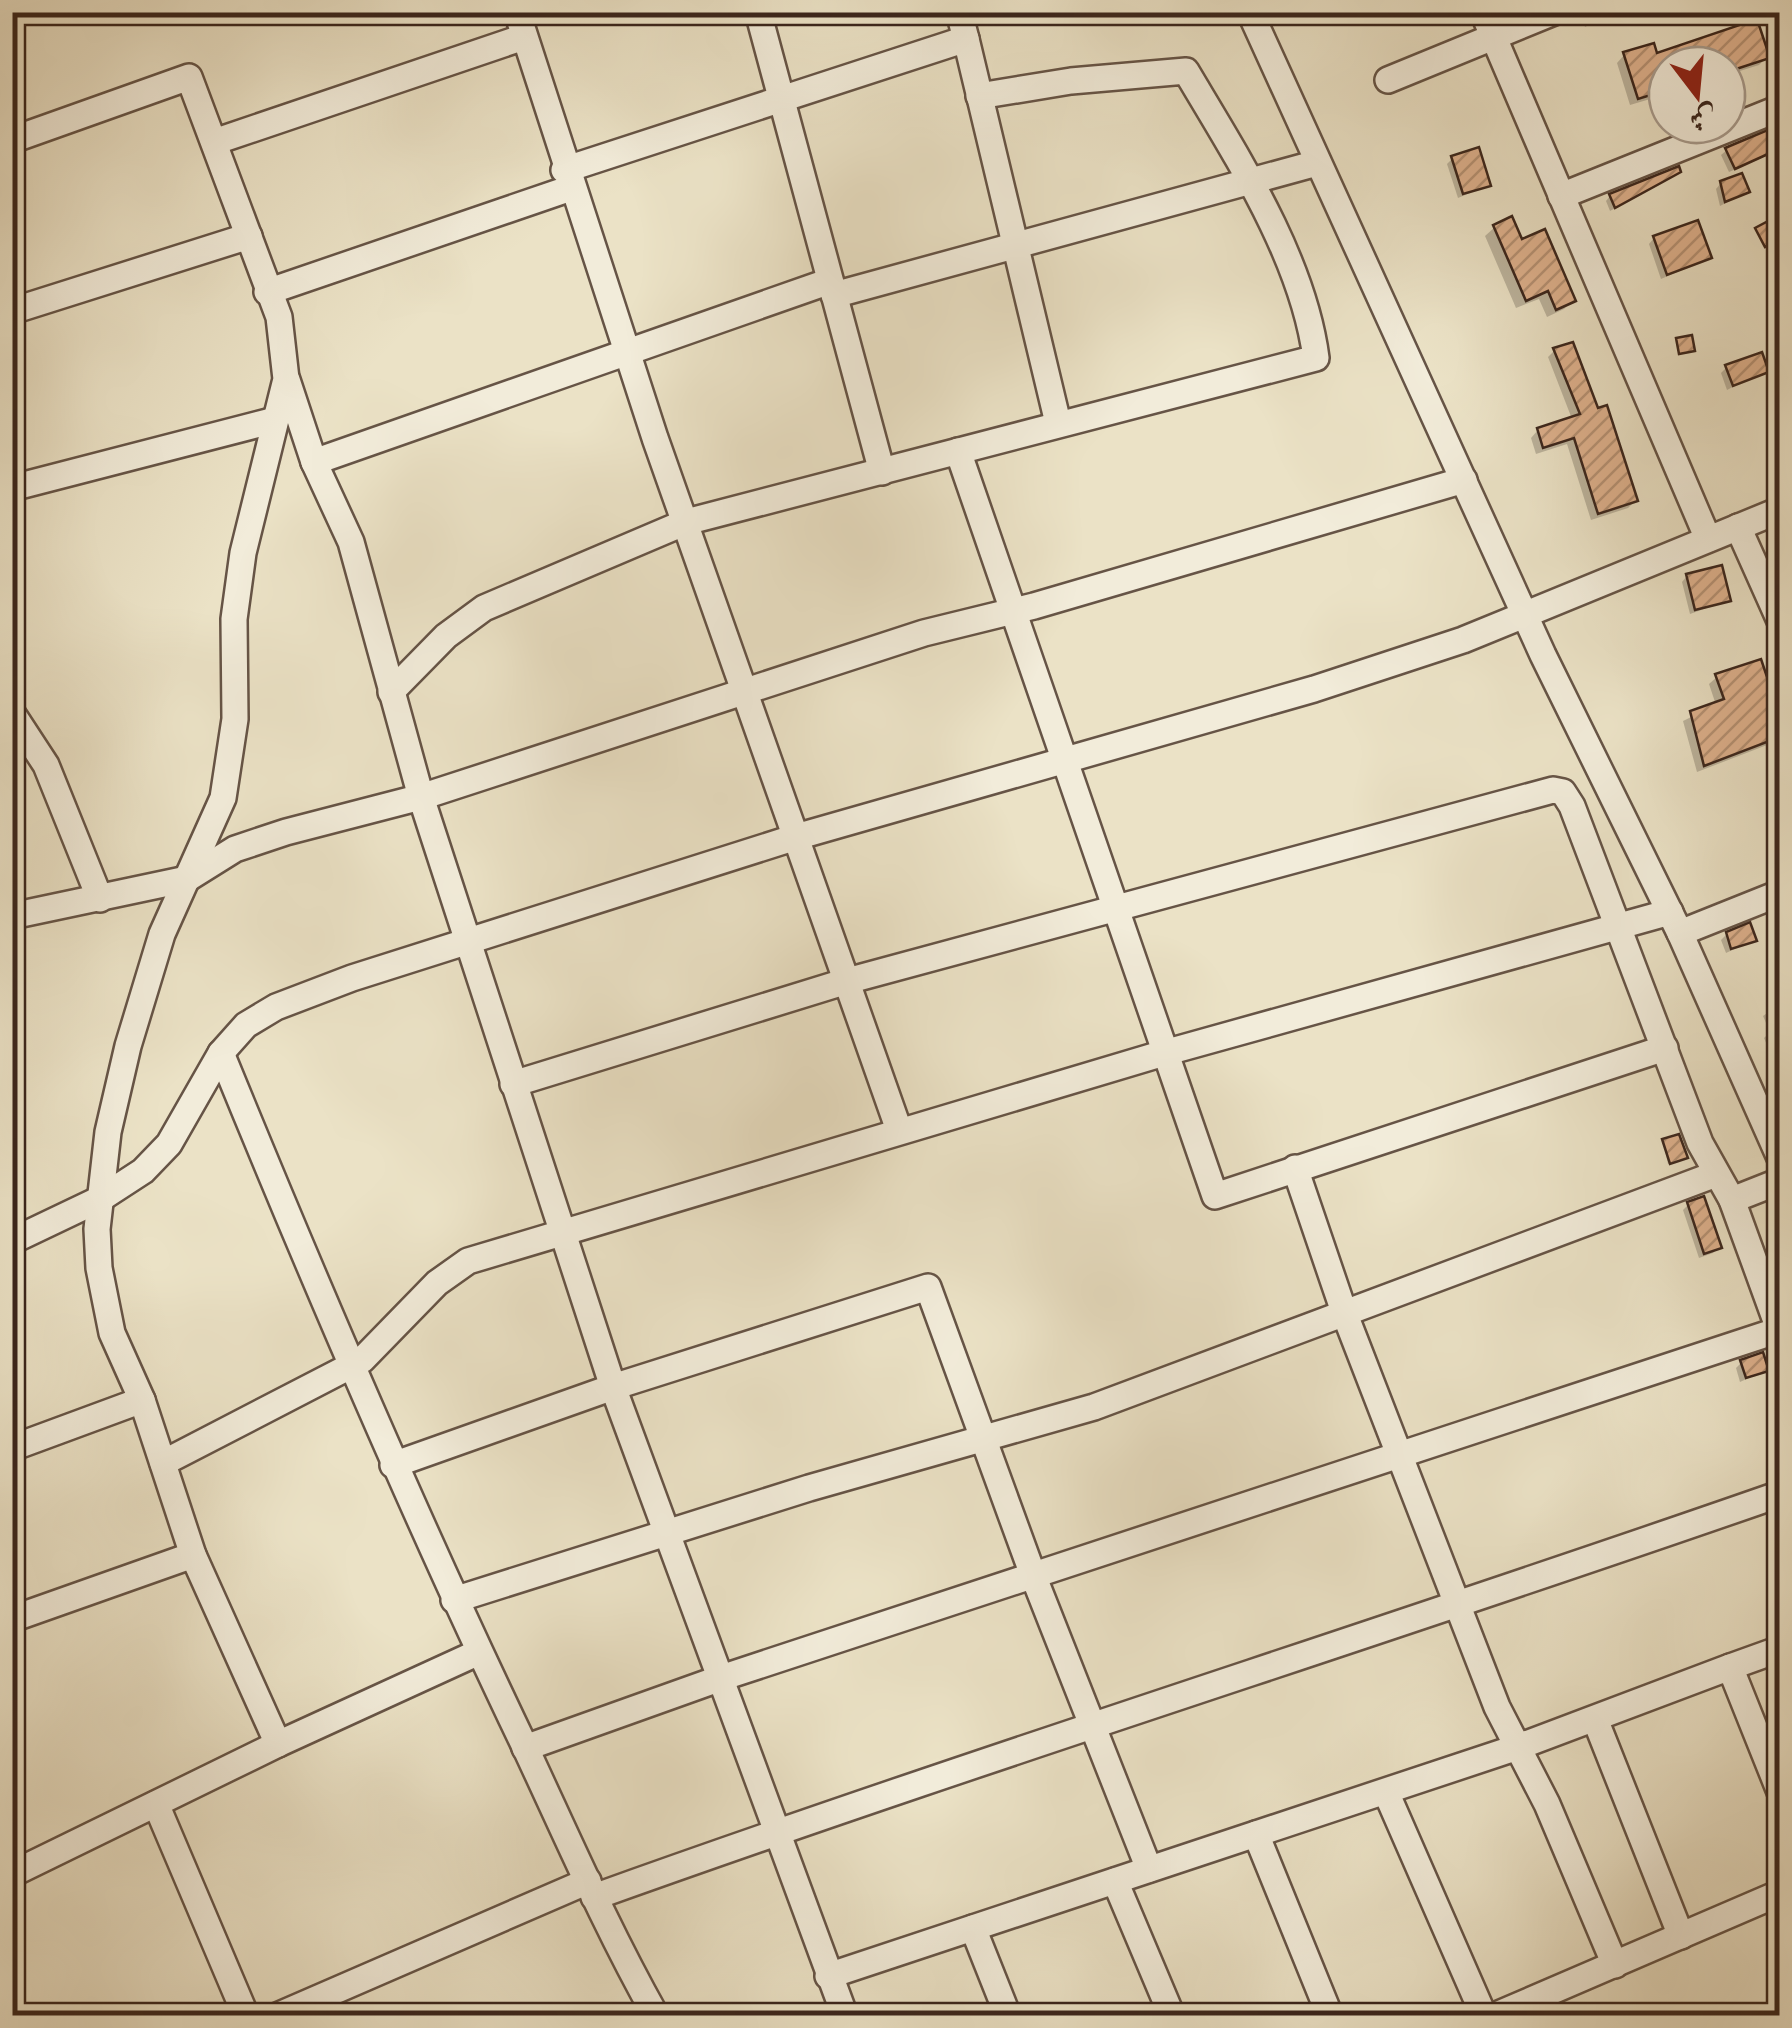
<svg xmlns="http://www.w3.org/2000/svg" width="1792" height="2028" font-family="'IM FELL French Canon',Amiri,serif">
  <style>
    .shadow { fill: #0003 }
    .building { fill: url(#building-hatch); stroke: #3a251c; stroke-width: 2.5 }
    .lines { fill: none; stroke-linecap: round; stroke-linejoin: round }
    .street-casing { stroke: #665446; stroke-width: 30 }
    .street { stroke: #f2ecda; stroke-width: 25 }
  </style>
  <defs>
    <pattern id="building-hatch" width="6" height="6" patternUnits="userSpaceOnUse" patternTransform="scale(2.5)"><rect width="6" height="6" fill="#dfb28e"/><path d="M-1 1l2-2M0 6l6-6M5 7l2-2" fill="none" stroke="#b69173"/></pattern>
  </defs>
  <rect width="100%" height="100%" fill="#ebe2c6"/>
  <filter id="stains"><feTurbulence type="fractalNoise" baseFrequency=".002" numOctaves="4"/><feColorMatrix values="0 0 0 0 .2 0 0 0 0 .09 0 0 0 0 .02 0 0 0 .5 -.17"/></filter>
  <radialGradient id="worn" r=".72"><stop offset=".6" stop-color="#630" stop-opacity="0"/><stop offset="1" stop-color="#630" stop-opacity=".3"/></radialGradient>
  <g class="shadow">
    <path d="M1579,12h36l-30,15z"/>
    <path d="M1625,54l142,3 -8,8 -32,10v-10h-60v29l-37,11 -13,-42z"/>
    <path d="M1780,128v22l-51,22 -8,-17 6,-5z"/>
    <path d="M1453,158l36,27 -31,13 -11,-34z"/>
    <path d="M1678,171l-4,5 -64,35 -4,-10 4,-5z"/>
    <path d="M1721,183l26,9 -27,14 -4,-17z"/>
    <path d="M1495,227l25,15 53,58 -9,9 -17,8 -8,-18 -23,9 -31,-72z"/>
    <path d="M1654,238l55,20 -48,21 -12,-35z"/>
    <path d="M1555,350l80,151 -7,7 -37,12 -24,-76 -31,10 -5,-16 7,-8 34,-11 -24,-62z"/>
    <path d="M1726,368l40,2 -39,20 -6,-17z"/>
    <path d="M1687,576l42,24 -39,14 -8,-32z"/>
    <path d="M1717,677l63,32v31l-83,32 -14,-51 33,-16 -7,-21z"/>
    <path d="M1780,825v29l-4,2 -10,-22z"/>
    <path d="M1727,934l27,6 -28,13 -5,-13z"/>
    <path d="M1780,1004v44l-10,4 -6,-14 6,-6 -7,-16z"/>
    <path d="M1663,1141l22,17 -17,6z"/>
    <path d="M1689,1204l30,43 -6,6 -14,5 -16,-48z"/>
    <path d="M1742,1362l24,8 -26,12 -4,-14z"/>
  </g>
  <g class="building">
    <path d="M1757,19l13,39 -43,14v-7h-66l6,25 -29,9 -15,-47 31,-9 3,10z"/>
    <path d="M1770,129l9,20 -44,20 -10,-21z"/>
    <path d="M1479,147l12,39 -28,8 -12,-38z"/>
    <path d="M1679,166l2,6 -66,36 -6,-14z"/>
    <path d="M1742,173l8,19 -25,10 -5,-21z"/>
    <path d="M1512,216l10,23 23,-10 31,72 -20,9 -8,-19 -22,10 -33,-76z"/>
    <path d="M1772,219l8,21 -15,7 -10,-19z"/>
    <path d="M1698,220l14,38 -45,17 -14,-39z"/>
    <path d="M1692,335l3,16 -16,3 -3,-16z"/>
    <path d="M1573,342l25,66 9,-3 31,96 -40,13 -24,-76 -31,10 -6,-20 43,-14 -27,-66z"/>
    <path d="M1762,352l7,20 -36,14 -8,-21z"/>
    <path d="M1722,565l9,36 -36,9 -9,-36z"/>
    <path d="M1761,659l19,57v21l-76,29 -14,-55 34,-12 -9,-25z"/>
    <path d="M1750,922l7,19 -26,8 -5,-17z"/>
    <path d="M1679,1134l9,24 -18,6 -8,-25z"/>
    <path d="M1704,1196l18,52 -18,6 -17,-52z"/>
    <path d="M1763,1352l6,19 -23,7 -6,-18z"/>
  </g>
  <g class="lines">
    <defs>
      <g id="street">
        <path d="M517,12l138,426 244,692"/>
        <path d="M758,12l124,460"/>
        <path d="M1250,12l293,643 137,278 100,225"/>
        <path d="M1483,12l225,527"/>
        <path d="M966,39l92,384"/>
        <path d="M1388,80l166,-68"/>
        <path d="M12,140l177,-63 90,240 7,62 -43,174 -9,66 1,100 -12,79 -61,136 -34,112 -20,86 -11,97 2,39 13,65 30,67 51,155 85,189"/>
        <path d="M214,142l310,-105"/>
        <path d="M564,170l402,-131 -7,-27"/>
        <path d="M1561,196l219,-88"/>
        <path d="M267,292l304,-104"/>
        <path d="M834,295l483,-132"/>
        <path d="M12,311l237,-75"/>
        <path d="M287,380l27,82 37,80 70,255 192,590 232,629"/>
        <path d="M958,451l257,745 450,-148"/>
        <path d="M314,462l516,-181"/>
        <path d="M12,488l263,-68"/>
        <path d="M1738,527l42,94"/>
        <path d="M391,692l55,-56 38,-28 202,-86 630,-164c-13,-100 -79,-201 -130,-287l-115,10 -92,15"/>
        <path d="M12,713l34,52 54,134"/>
        <path d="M12,916l175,-37 48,-30 51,-17 135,-35 503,-164 110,-27 430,-126"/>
        <path d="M1680,933l100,-40"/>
        <path d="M221,1053c96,235 195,467 305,696 42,90 81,180 130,267"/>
        <path d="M513,1084l334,-103 706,-191 10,2 9,14 128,337 32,57 48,132"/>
        <path d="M1295,1168l49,144 153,395 50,97 68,161"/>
        <path d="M1732,1200l48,-19"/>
        <path d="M12,1241l88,-42 43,-28 26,-27 52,-91 25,-28 30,-18 76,-29 444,-141 518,-148 149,-49 317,-130"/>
        <path d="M12,1448l130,-48"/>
        <path d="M163,1463l199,-103 75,-77 31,-22 696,-208 506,-141"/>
        <path d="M393,1465l220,-78 315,-100 105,288 116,294"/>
        <path d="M454,1600l355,-112 285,-81 622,-233"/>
        <path d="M12,1619l181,-64"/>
        <path d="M1730,1667l50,-18"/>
        <path d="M1595,1719l86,217"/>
        <path d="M525,1748l196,-70 1058,-348"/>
        <path d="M1386,1792l98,224"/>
        <path d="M156,1804l90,212"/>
        <path d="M1256,1834l74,182"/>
        <path d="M12,1874l266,-130 201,-92"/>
        <path d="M1115,1881l57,135"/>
        <path d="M594,1897c393,-141 791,-265 1186,-403"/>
        <path d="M973,1928l35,88"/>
        <path d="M828,1976l690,-229 212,-80 50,125"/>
        <path d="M277,2016l311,-135"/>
        <path d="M1494,2016l286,-123"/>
      </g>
    </defs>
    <use href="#street" class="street-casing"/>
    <use href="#street" class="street"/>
  </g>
  <rect width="1792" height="2028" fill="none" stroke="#ebe2c6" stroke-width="50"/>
  <rect x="15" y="15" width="1762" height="1998" fill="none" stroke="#3a251c" stroke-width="5"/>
  <rect x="25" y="25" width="1742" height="1978" fill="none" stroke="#3a251c" stroke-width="2.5"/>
  <g transform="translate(1697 95) rotate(164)"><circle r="48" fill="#f2ecda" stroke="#a89c8e" stroke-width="2.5"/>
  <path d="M0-8L18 38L0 25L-18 38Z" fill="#8f2418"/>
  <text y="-15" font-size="28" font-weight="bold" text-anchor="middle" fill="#3a251c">ش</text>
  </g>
  <rect width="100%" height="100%" filter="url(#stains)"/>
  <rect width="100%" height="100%" fill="url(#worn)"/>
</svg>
